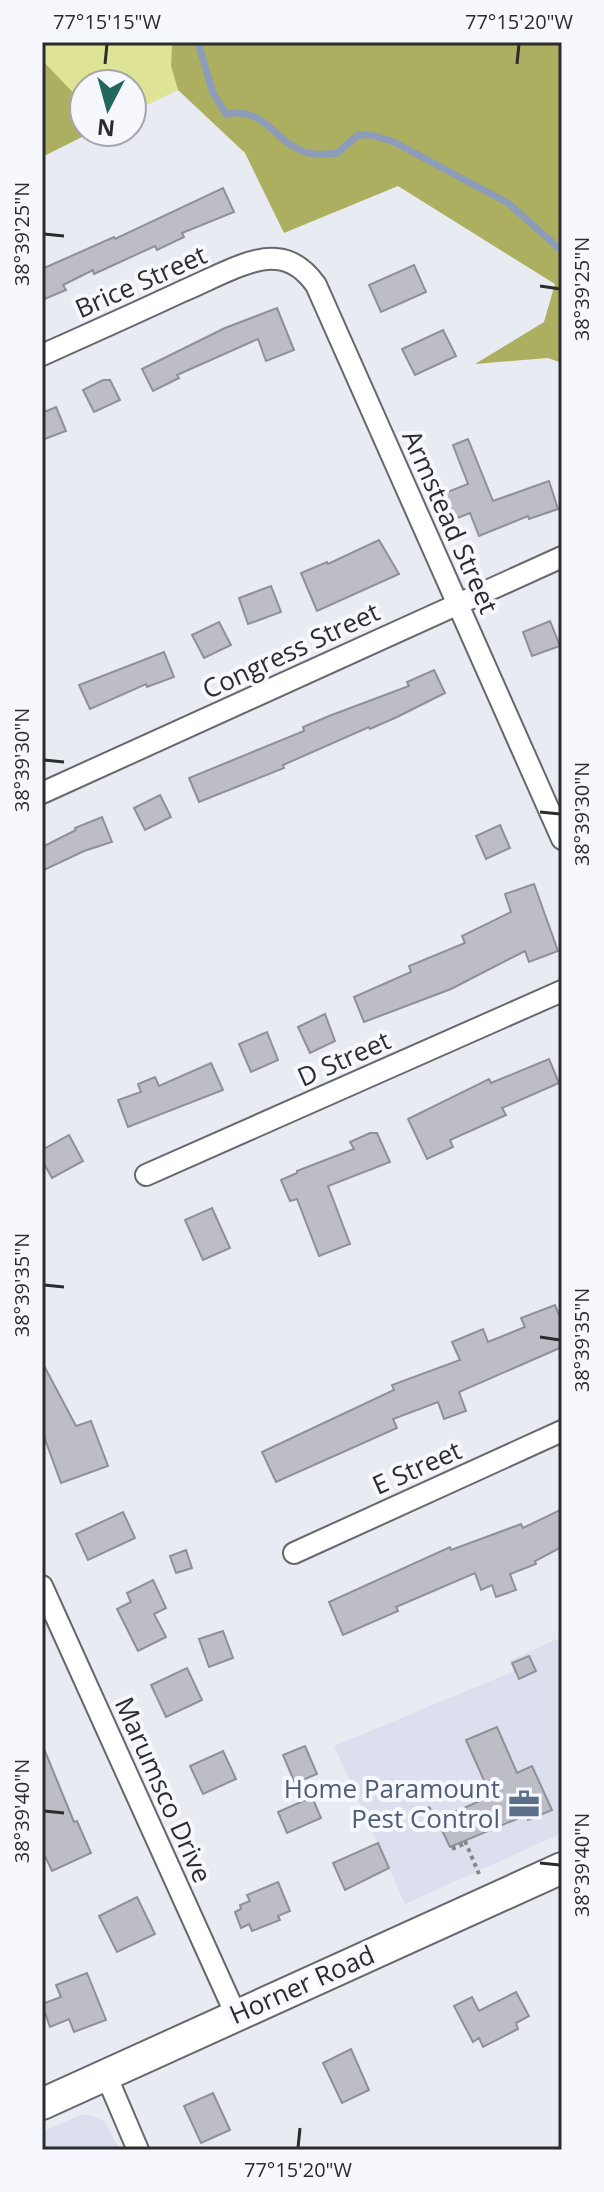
<svg xmlns="http://www.w3.org/2000/svg" width="604" height="2192" font-family="'Open Sans',sans-serif">
  <style>
    .built { fill: #dcdfee }
    .green { fill: #dfe395 }
    .forest { fill: #acaf5f }
    .lines { fill: none; stroke-linecap: round; stroke-linejoin: round }
    .stream { stroke: #8c9cb9; stroke-width: 7 }
    .building { fill: #bdbec5; stroke: #8f9097; stroke-width: 2 }
    .street-casing { stroke: #67686e; stroke-width: 24 }
    .secondary-casing { stroke: #67686e; stroke-width: 34 }
    .path { stroke: #85878b; stroke-width: 4; stroke-dasharray: 4 4; stroke-linecap: butt }
    .street { stroke: #fff; stroke-width: 20 }
    .secondary { stroke: #fff; stroke-width: 30 }
    .ticks { fill: none; stroke: #2b2c2e; stroke-width: 3 }
    .labels { text-anchor: middle; stroke-width: 8; stroke-linejoin: round; paint-order: stroke }
    .street-label { font-size: 26px; fill: #2b2c2e; stroke: #f7f8fe }
    .service-label { font-size: 26px; fill: #4e5e75; stroke: #f7f8fe; text-anchor: end }
    .neatline { fill: none; stroke: #2b2c2e; stroke-width: 3 }
    .ticks-label { font-size: 20px; text-anchor: middle; fill: #2b2c2e }
  </style>
  <rect width="100%" height="100%" fill="#e9ebf2"/>
  <g class="built">
    <path d="M562,1637v196l-157,71 -71,-158 180,-75 -4,-11z"/>
    <path d="M80,2115h11l13,6 16,29h-78v-18z"/>
  </g>
  <path class="green" d="M42,42h130l-1,24 7,24 -46,22v-28h-48v20l-42,-44z"/>
  <g class="forest">
    <path d="M172,42h390v321l-14,-5 -73,6 69,-42 11,-38 -157,-98 -114,47 -39,-80 -67,-63 -7,-24z"/>
    <path d="M42,60l42,44v28h8l-50,25z"/>
  </g>
  <g class="lines">
    <path class="stream" d="M202,42l-3,4 14,47 13,21c41,-7 48,28 79,38 10,4 22,2 32,1l21,-18h14l22,7 114,61 54,48"/>
  </g>
  <g class="building">
    <path d="M223,188l11,24 -52,21 2,4 -27,13 -2,-4 -61,28 -1,-4 -30,15 3,5 -24,10v-31l72,-32 1,2z"/>
    <path d="M414,265l12,27 -45,20 -12,-27z"/>
    <path d="M277,308l17,42 -28,11 -8,-22 -81,36 2,3 -26,13 -11,-22 83,-41z"/>
    <path d="M443,330l13,26 -41,19 -13,-26z"/>
    <path d="M103,380h7l10,20 -26,12 -11,-22z"/>
    <path d="M56,407l10,24 -24,9v-27z"/>
    <path d="M468,439l25,62 56,-20 9,28 -29,10 -1,-3 -49,20 -9,-23 -15,6 -10,-26 23,-9 -15,-39z"/>
    <path d="M379,540l20,34 -82,37 -16,-38 26,-11 1,2z"/>
    <path d="M271,586l10,26 -33,12 -9,-26z"/>
    <path d="M550,621l10,25 -28,10 -9,-24z"/>
    <path d="M219,622l12,23 -27,13 -12,-23z"/>
    <path d="M164,652l10,25 -27,10 -1,-3 -56,25 -11,-24z"/>
    <path d="M434,670l11,23 -48,24 -27,12 -1,-2 -86,38 1,3 -85,34 -10,-24 115,-47 -1,-4 26,-11 80,-30 -2,-4z"/>
    <path d="M160,795l11,22 -26,13 -11,-22z"/>
    <path d="M102,817l10,25 -28,9 -42,20v-24l34,-17 -1,-2z"/>
    <path d="M500,825l10,23 -24,11 -10,-23z"/>
    <path d="M534,884l24,67 -29,11 -4,-11 -74,38 -87,33 -10,-25 57,-25 -2,-6 56,-23 -3,-7 49,-24 -6,-18z"/>
    <path d="M325,1014l10,27 -25,12 -12,-26z"/>
    <path d="M267,1032l11,28 -27,12 -12,-28z"/>
    <path d="M549,1059l10,24 -57,25 4,7 -56,25 3,7 -26,12 -19,-40 81,-40 2,4z"/>
    <path d="M211,1063l12,27 -95,37 -10,-27 23,-8 -3,-8 17,-7 4,9z"/>
    <path d="M370,1133h7l13,29 -62,24 22,58 -31,12 -22,-57 -7,2 -9,-21 16,-7v-2l57,-22 -4,-7z"/>
    <path d="M69,1135l14,26 -31,17 -10,-18v-10z"/>
    <path d="M212,1208l18,40 -27,12 -18,-40z"/>
    <path d="M555,1305l7,17v25l-103,45 7,19 -22,8 -6,-17 -45,17 4,9 -121,54 -14,-30 132,-62 -2,-5 68,-25 -8,-18 31,-13 5,13 37,-15 -4,-9z"/>
    <path d="M42,1362l34,64 15,-5 17,45 -47,17 -19,-52z"/>
    <path d="M562,1509v38l-27,14 1,3 -26,10 6,16 -20,7 -4,-12 -11,5 -6,-17 -79,34 2,4 -55,24 -14,-33 121,-55 1,3 70,-26 2,4z"/>
    <path d="M123,1512l12,26 -47,22 -12,-26z"/>
    <path d="M186,1550l6,18 -16,5 -6,-17z"/>
    <path d="M153,1580l13,28 -12,6 12,23 -28,14 -21,-42 14,-7 -4,-9z"/>
    <path d="M223,1631l10,27 -24,9 -10,-28z"/>
    <path d="M529,1656l7,15 -17,8 -7,-16z"/>
    <path d="M187,1668l15,32 -36,17 -15,-32z"/>
    <path d="M497,1727l20,46 15,-7 20,44 -24,10 -2,-5 -76,32 -13,-27 54,-24 -25,-56z"/>
    <path d="M42,1744l32,78 3,-1 14,32 -39,18 -10,-21z"/>
    <path d="M305,1746l12,28 -22,9 -12,-28z"/>
    <path d="M223,1751l13,28 -33,15 -13,-28z"/>
    <path d="M312,1797l9,21 -34,15 -9,-21z"/>
    <path d="M378,1843l11,25 -44,22 -12,-27z"/>
    <path d="M278,1882l12,29 -12,5 2,4 -28,11 -3,-7 -8,4 -6,-16 6,-3 -1,-4 10,-4 -3,-6z"/>
    <path d="M137,1897l18,37 -38,18 -18,-36z"/>
    <path d="M87,1973l19,47 -32,12 -5,-13 -19,8 -8,-23 19,-7 -5,-12z"/>
    <path d="M516,1992l13,24 -13,7 2,6 -35,18 -4,-9 -6,4 -19,-36 18,-9 7,14z"/>
    <path d="M351,2049l18,41 -27,13 -19,-40z"/>
    <path d="M213,2093l17,37 -29,13 -17,-37z"/>
  </g>
  <g class="lines">
    <defs>
      <g id="street">
        <path d="M42,355c47,-21 94,-42 141,-64 25,-10 67,-35 93,-32 18,1 30,12 40,26l246,554"/>
        <path d="M42,793l520,-236"/>
        <path d="M146,1175l416,-184"/>
        <path d="M294,1553l268,-122"/>
        <path d="M42,1586l194,429"/>
        <path d="M106,2075l32,75"/>
      </g>
      <path id="secondary" d="M42,2104l520,-236"/>
    </defs>
    <use href="#street" class="street-casing"/>
    <use href="#secondary" class="secondary-casing"/>
    <g class="path">
      <path d="M428,1807l5,9 17,-2"/>
      <path d="M465,1841l14,33"/>
      <path d="M452,1849l14,-6"/>
    </g>
    <use href="#street" class="street"/>
    <use href="#secondary" class="secondary"/>
  </g>
  <path class="ticks" d="M105,64l2,-20M517,64l2,-20M44,234l20,2M540,286l20,3M44,760l20,2M540,812l20,2M44,1285l20,2M540,1337l20,3M44,1811l20,2M540,1863l20,2M298,2148l2,-20"/>
  <defs>
    <symbol id="office-bare" viewBox="-9 -9 18 18"><path d="M-6-3h4V-5.5h4V-3h4V5H-6ZM-1-4.5V-3h2v-1.5ZM-6 0V1H6V0Z" fill="#5c6f8a" stroke="#f7f8fe" stroke-width="2.5" paint-order="stroke"/></symbol>
  </defs>
  <g fill-rule="evenodd">
    <use href="#office-bare" x="502" y="1782" width="44" height="44"/>
  </g>
  <g class="labels">
    <g class="street-label">
      <text transform="translate(141 282) rotate(-24)" y="9">Brice Street</text>
      <text transform="translate(450 522) rotate(66)" y="9">Armstead Street</text>
      <text transform="translate(291 651) rotate(-25)" y="9">Congress Street</text>
      <text transform="translate(344 1059) rotate(-24)" y="9">D Street</text>
      <text transform="translate(417 1468) rotate(-24)" y="9">E Street</text>
      <text transform="translate(163 1790) rotate(66)" y="9">Marumsco Drive</text>
      <text transform="translate(302 1985) rotate(-24)" y="9">Horner Road</text>
    </g>
    <g class="service-label">
      <text x="500" y="1798">Home Paramount<tspan x="500" dy="30">Pest Control</tspan></text>
    </g>
  </g>
  <rect width="604" height="2192" fill="none" stroke="#f7f8fe" stroke-width="88"/>
  <g transform="translate(108 108) rotate(186)"><circle r="38" fill="#f7f8fe" stroke="#a5a6ab" stroke-width="2"/>
  <path d="M0-6L14 30L0 20L-14 30Z" fill="#21675b"/>
  <text y="-12" font-size="22" font-weight="bold" text-anchor="middle" fill="#2b2c2e">N</text>
  </g>
  <rect x="44" y="44" width="516" height="2104" class="neatline"/>
  <g class="ticks-label">
    <text x="107" y="29">77°15'15"W</text>
    <text x="519" y="29">77°15'20"W</text>
    <text transform="translate(22 234) rotate(-90)" y="7">38°39'25"N</text>
    <text transform="translate(582 289) rotate(-90)" y="7">38°39'25"N</text>
    <text transform="translate(22 760) rotate(-90)" y="7">38°39'30"N</text>
    <text transform="translate(582 814) rotate(-90)" y="7">38°39'30"N</text>
    <text transform="translate(22 1285) rotate(-90)" y="7">38°39'35"N</text>
    <text transform="translate(582 1340) rotate(-90)" y="7">38°39'35"N</text>
    <text transform="translate(22 1811) rotate(-90)" y="7">38°39'40"N</text>
    <text transform="translate(582 1865) rotate(-90)" y="7">38°39'40"N</text>
    <text x="298" y="2177">77°15'20"W</text>
  </g>
</svg>
